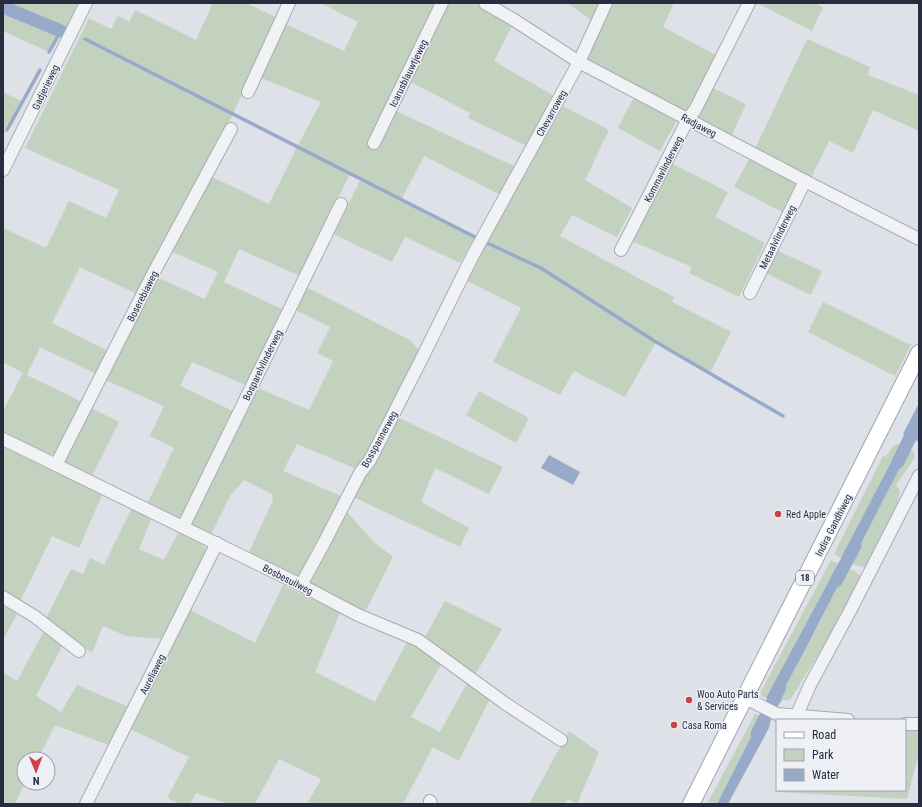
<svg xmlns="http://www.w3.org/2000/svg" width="922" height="807" font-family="'Roboto Condensed',sans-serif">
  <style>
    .green { fill: #c2d2bf }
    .water { fill: #98aac9 }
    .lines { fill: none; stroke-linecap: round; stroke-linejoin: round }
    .stream { stroke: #98aac9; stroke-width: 3.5 }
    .canal { stroke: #98aac9; stroke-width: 13 }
    .minor-casing { stroke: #a7abb5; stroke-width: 14 }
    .major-casing { stroke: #9da3b4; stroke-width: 18 }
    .minor { stroke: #f1f2f6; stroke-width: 12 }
    .major { stroke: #fff; stroke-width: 16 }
    .poi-dot { fill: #d04044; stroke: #eef0f6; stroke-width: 1.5 }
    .labels { text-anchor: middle; stroke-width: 3; stroke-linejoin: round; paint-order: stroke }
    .shield { fill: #eef0f6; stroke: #636876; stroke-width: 1 }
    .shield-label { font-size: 9px; font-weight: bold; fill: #272d3f }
    .street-label { font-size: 10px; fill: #272d3f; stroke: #eef0f6 }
    .poi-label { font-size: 10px; fill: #272d3f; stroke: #eef0f6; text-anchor: start }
  </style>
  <rect width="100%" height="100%" fill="#dee1e8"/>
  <g class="green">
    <path d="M3,3h75l-13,29 -4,-1 -12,21 -46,-21z"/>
    <path d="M208,3h38l31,15 -44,96 -94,181 -59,-28 -28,56 58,29 -12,23 -58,-28 -13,28 55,27 -27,52h-6l-46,-22v-21l20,-38 -20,-11v-134l43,20 23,-47 37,17 13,-28 -94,-42 64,-130 22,11 7,-13 11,6 6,-12 61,30 16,-35z"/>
    <path d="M321,3h117l-71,142 8,4 19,-39 122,57 -15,28 -77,-39 -23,44 74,37 -15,26 -55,-26 -13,25 -59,-28 28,-55 -11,-5 -50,102 -61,-27 -15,33 60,28 -36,76 -56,-24 -12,24 53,25 -52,108 -33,-17 26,-54 -24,-12 14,-30 -59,-26 52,-103 48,22 13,-27 -48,-21 40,-75 59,28 28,-57 24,-45 -63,-25 25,-54 61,28 14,-29z"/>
    <path d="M447,3h28l38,21 -19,37 60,35 -27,50 -59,-28 2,-5 -61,-32z"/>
    <path d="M567,3h32l-8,17z"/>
    <path d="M612,3h62l-11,24 53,28 -29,59 -102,-55z"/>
    <path d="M757,3h57l9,4 -11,24z"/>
    <path d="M807,39l63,28 -2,8 51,20v36l-46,-21 -20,43 -24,-12 -18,37 -56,-29z"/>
    <path d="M713,88l33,16 -15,33 -35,-18z"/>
    <path d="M3,92l20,10 -19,32 -1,-1z"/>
    <path d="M634,97l43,23 -17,31 -42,-23z"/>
    <path d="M563,106l46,24 -24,50 47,28 -15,29 -45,-22 -12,21 114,61 -2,5 59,30 -21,41 -54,-31 -31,55 -51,-26 -14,24 -67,-33 28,-54 -54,-27 20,-38z"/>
    <path d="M750,157l49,26 -15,30 -50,-26z"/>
    <path d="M671,163l57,29 -13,25 50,26 -26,54 -50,-24 3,-6 -60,-26z"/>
    <path d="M778,251l44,20 -11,24 -44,-21z"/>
    <path d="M306,287l104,53 10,11 -61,119 -62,-26 -14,27 60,26 -43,79 -6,1 -45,-25 24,-52 -1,-6 -28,-14 -14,16 -19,39 -22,-11 67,-137 53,23 24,-49 -16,-8 13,-26 -35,-17z"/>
    <path d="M823,302l88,43 -16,31 -87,-44z"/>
    <path d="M479,391l50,27 -13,25 -50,-28z"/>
    <path d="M91,408l28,14 -27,54 -26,-13 -1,-5z"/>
    <path d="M397,417l106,50 -14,27 -54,-26 -14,34 48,26 -9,19 -107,-50 20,-31z"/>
    <path d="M897,444l3,1 -59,113 -7,-4 49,-98 3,1 7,-11z"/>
    <path d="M3,446l99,49 -23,53 -27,-12 -32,66 -17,-11z"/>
    <path d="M909,450h4l2,7 -19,28 4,6 -3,16 -31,60 -8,-1 -7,-3z"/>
    <path d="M132,508l20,9 -13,32 25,11 15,-29 23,13 4,5 -1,8 -41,82 -38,-3 -23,-10 -11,27 -46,-34 25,-50 12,5 7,-16 14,7z"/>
    <path d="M346,511l29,32 18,14 -28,55 -58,-30z"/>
    <path d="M831,560l7,4 -72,134 -5,-2v-5z"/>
    <path d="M847,569l6,1 9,7 -12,24 -12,17 -10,21 -38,61h-8l-2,-3c23,-43 44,-86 67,-128z"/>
    <path d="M283,585l57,28 -25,59 60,30 32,-60 12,3 23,18 -31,54 29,15 27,-49 23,16 -31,62 -26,-14 -30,57h-96l14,-25 -42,-20 -24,45h-26l-33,-11 -6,11h-10l-13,-6 22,-41 -59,-28 60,-119 65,33z"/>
    <path d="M445,601l57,28 -27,46 -50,-38z"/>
    <path d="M3,605l14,9 -14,26z"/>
    <path d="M44,631l19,14 -27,51 25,16 16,-27 52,22 -18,39 -56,-21 -17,34h-14v24h1l-10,21h-12v-132l14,9z"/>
    <path d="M755,714h2l4,3 -44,87h-10z"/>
    <path d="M905,730l14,1v22l-12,46 -130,-7 1,-2h127z"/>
    <path d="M569,731l30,21 -22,52 -10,-5 -2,5h-36z"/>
  </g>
  <g class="water">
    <path d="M919,403v39l-16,-8z"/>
    <path d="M900,445l9,5 -58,113 -10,-5z"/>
    <path d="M549,455l31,17 -7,13 -32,-17z"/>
    <path d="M838,564l9,5c-23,42 -43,85 -67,127l2,4 -2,3 -3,1 -11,-6z"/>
    <path d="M761,717l9,5 -1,6 -41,76h-11z"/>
  </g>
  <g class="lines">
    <g class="stream">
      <path d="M85,39l390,198"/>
      <path d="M49,52l12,-21"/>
      <path d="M7,130l33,-60"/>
      <path d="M487,243l54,25 115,74 127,74"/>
    </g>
    <g class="canal">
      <path d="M3,7l58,24"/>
      <path d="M898,462l21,-43"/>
      <path d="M836,581l19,-35"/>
      <path d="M757,734l23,-47"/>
    </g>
    <defs>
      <g id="minor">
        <path d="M485,3l29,17 65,42 226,119 114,58"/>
        <path d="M248,92l41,-89"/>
        <path d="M374,143l68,-140"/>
        <path d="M3,170l83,-167"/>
        <path d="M621,250l67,-131 7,-9 54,-107"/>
        <path d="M750,293l55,-112"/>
        <path d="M3,439l298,146 57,30 60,25 88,64 55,36"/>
        <path d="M56,465l98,-193 77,-143"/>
        <path d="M183,527l158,-323"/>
        <path d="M301,585l23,-42 36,-70 10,-13 50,-98 52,-105 107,-195 27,-59"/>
        <path d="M3,597l31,19 45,35"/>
        <path d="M745,698l32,16 71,6"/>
        <path d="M796,717l14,-32 40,-74 69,-135"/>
        <path d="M905,724h14"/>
        <path d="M430,801l1,3"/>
        <path d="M86,804l131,-261"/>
      </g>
      <path id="major" d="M691,804l228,-451"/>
    </defs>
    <use href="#minor" class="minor-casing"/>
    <use href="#major" class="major-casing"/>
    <use href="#minor" class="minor"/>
    <use href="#major" class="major"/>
  </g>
  <g class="poi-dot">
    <circle cx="778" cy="514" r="4"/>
    <circle cx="689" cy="700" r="4"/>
    <circle cx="674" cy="725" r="4"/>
  </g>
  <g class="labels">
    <rect class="shield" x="796" y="571" width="18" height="14" rx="3"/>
    <g class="shield-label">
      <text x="805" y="581">18</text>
    </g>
    <g class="street-label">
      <text transform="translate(408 73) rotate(-64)" y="4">Icarusblauwtjeweg</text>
      <text transform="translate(45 87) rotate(-64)" y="4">Gadjerieweg</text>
      <text transform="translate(551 113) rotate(-61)" y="4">Chevarroweg</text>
      <text transform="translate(699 125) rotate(28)" y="4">Radjaweg</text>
      <text transform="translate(663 169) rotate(-63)" y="4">Kommavlinderweg</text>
      <text transform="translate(777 237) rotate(-64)" y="4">Metaalvlinderweg</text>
      <text transform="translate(142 296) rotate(-63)" y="4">Boserebiaweg</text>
      <text transform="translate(262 365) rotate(-64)" y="4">Bosparelvlinderweg</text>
      <text transform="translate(379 439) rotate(-61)" y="4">Bosspannerweg</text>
      <text transform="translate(833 525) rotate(-63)" y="4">Indira Gandhiweg</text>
      <text transform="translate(288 579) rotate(27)" y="4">Bosbesuilweg</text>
      <text transform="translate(152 674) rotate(-63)" y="4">Aureliaweg</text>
    </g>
    <g class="poi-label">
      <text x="786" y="518">Red Apple</text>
      <text x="697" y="698">Woo Auto Parts<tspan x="697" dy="12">&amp; Services</tspan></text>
      <text x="682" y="729">Casa Roma</text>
    </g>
  </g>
  <rect width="922" height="807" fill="none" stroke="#272d3f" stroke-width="8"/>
  <rect x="776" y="719" width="130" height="72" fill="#eef0f6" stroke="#9ea2ad"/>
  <rect x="784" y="732" width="20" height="6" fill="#ffffff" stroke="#9ea2ad"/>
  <text x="812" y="739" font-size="12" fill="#272d3f">Road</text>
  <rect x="784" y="749" width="20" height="12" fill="#c2d2bf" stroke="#9ea2ad"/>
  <text x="812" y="759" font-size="12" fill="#272d3f">Park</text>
  <rect x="784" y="769" width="20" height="12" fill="#98aac9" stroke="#9ea2ad"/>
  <text x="812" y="779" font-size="12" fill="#272d3f">Water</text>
  <g transform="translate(36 771) rotate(179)"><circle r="19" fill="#eef0f6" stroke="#9ea2ad"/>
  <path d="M0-3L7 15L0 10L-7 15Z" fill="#d04044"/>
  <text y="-6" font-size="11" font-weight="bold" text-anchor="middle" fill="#272d3f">N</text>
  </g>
</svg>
